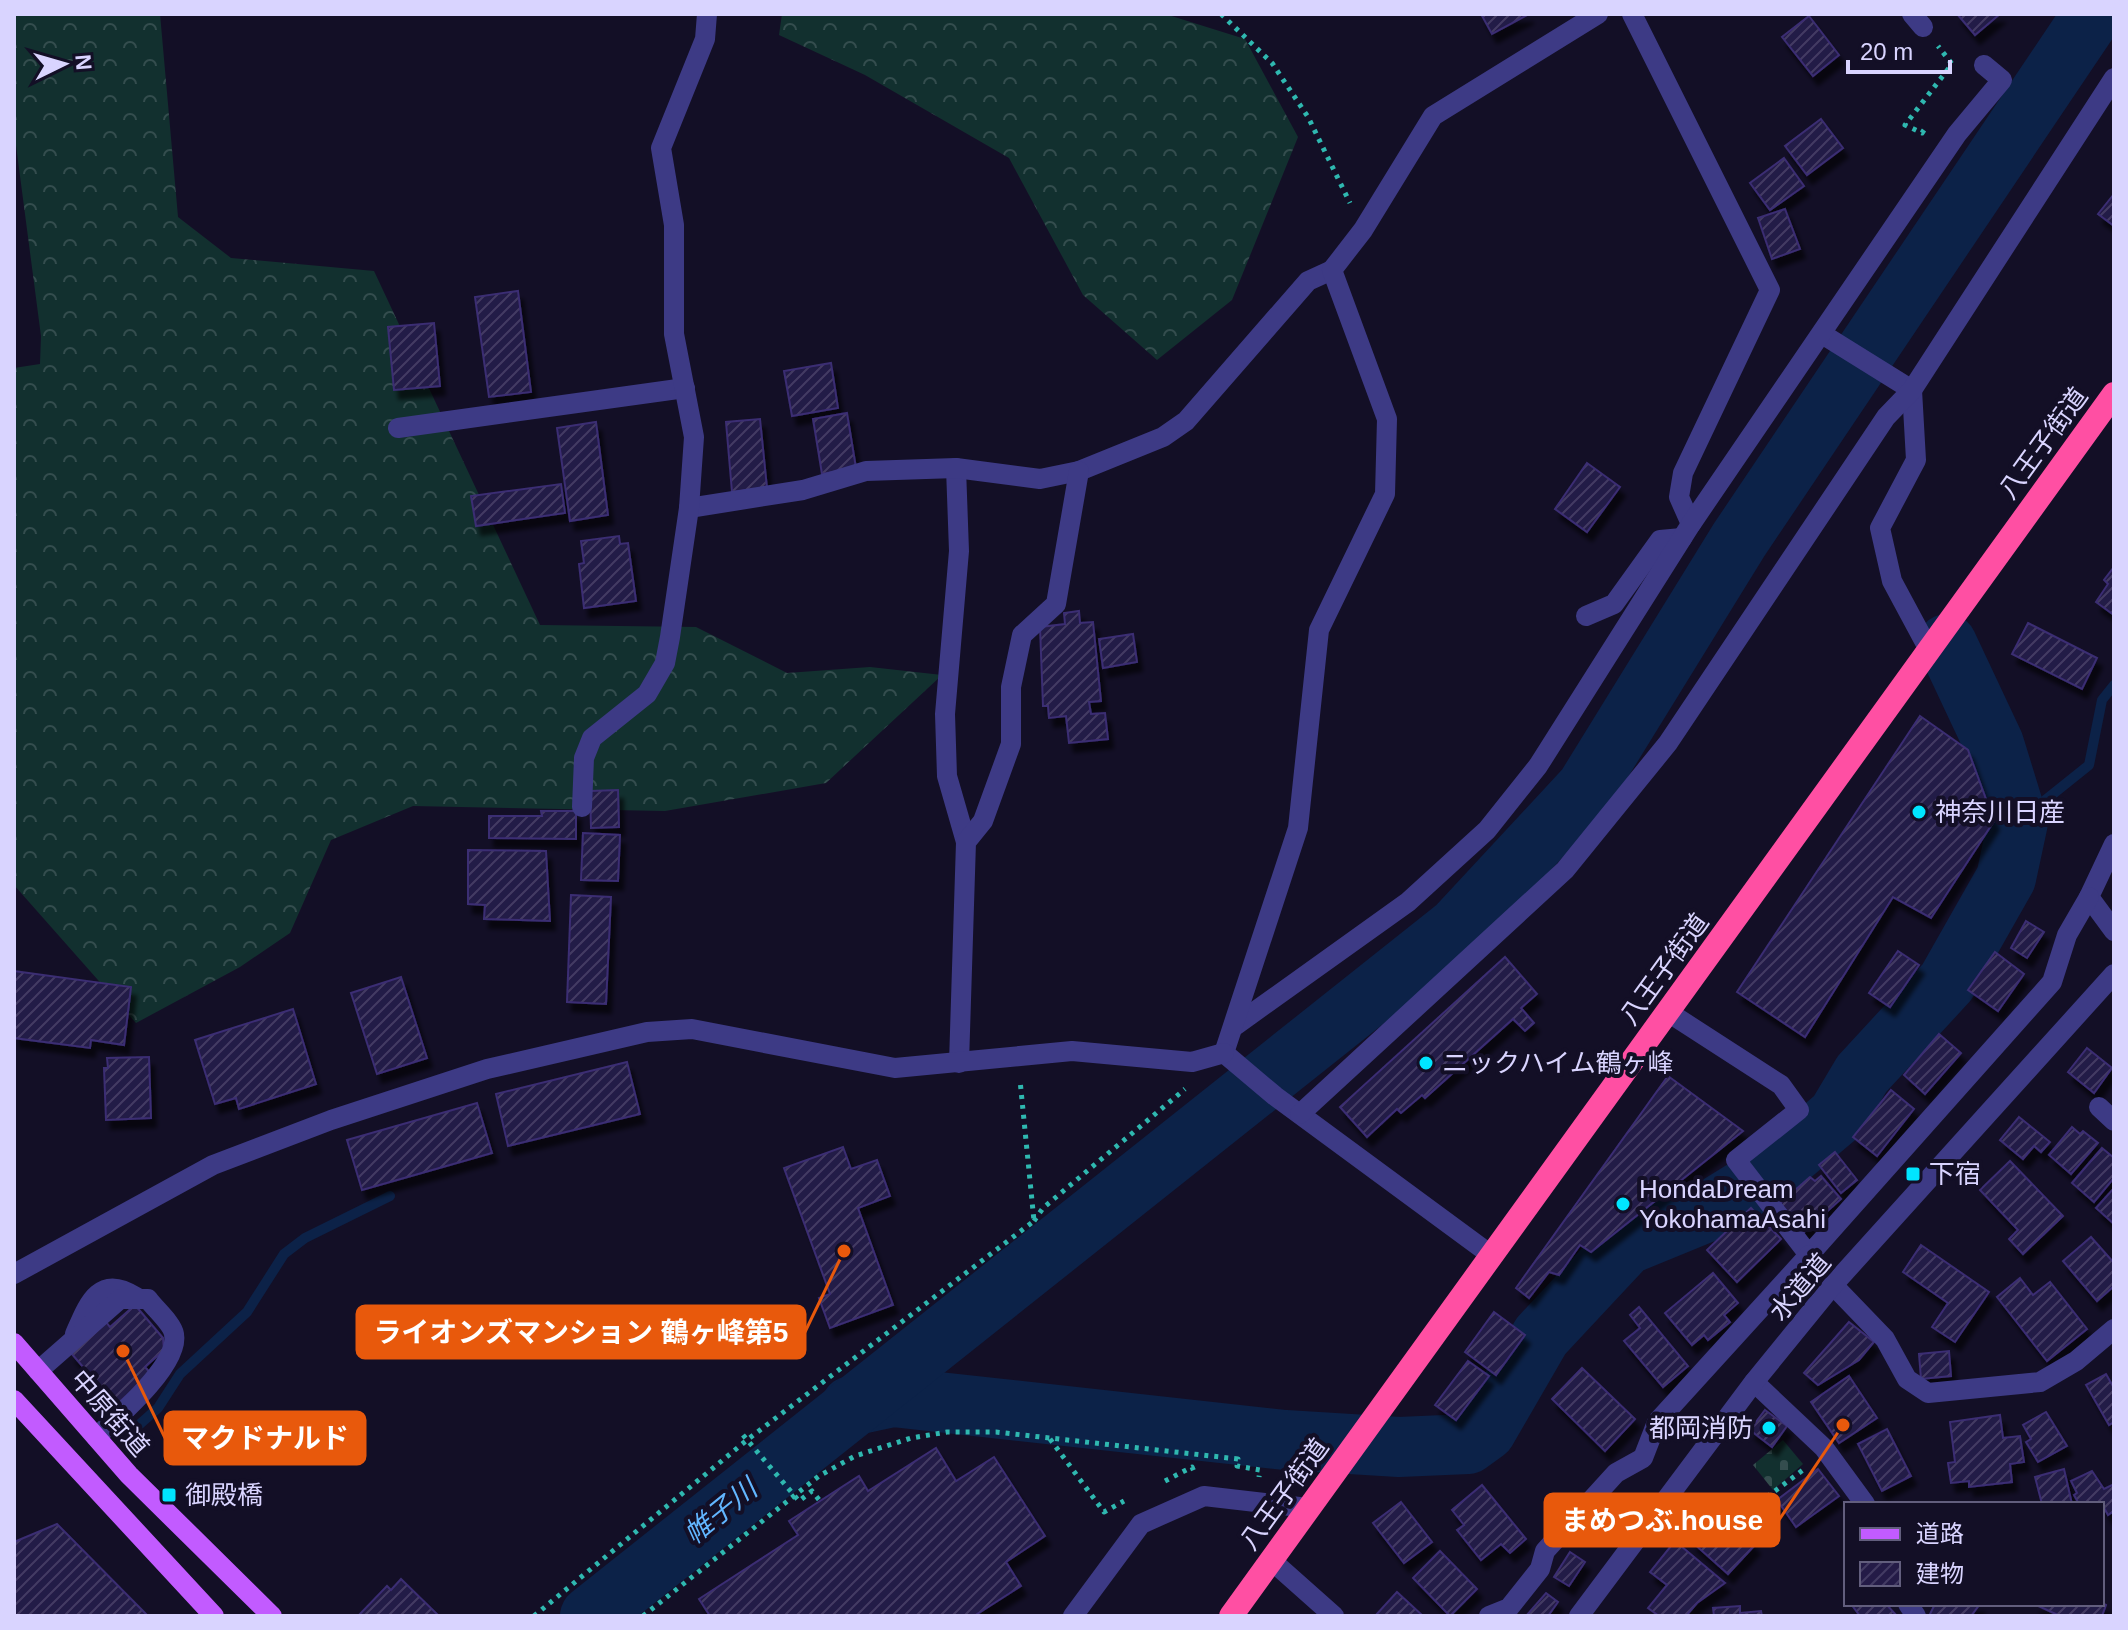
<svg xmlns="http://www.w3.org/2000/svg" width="2128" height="1630" font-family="Arial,'Noto Sans JP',sans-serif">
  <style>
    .forest { fill: url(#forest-crowns) }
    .cemetery { fill: url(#cemetery-stones) }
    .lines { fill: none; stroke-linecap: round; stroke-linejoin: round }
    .stream { stroke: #0c2248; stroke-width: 10 }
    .river { stroke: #0c2248; stroke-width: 60 }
    .building { fill: url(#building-hatch); stroke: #3b2d73; stroke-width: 2; filter: url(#shadow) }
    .path { stroke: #2fb8b0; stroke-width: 5; stroke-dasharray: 4 6; stroke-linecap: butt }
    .minor { stroke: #3d3a85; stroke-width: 20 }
    .major { stroke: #c25bff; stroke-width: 20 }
    .highway { stroke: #ff4fa3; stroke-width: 24 }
    .poi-dot { fill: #00e5ff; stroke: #130f26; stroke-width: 3 }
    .labels { text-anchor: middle; stroke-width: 8; stroke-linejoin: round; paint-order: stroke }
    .street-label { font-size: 26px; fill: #d9d4ff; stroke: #130f26 }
    .poi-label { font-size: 26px; fill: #d9d4ff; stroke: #130f26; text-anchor: start }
    .water-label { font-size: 28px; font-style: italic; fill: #62b6ff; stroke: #130f26 }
    .leader { fill: none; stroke: #e8590c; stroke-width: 3 }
    .callout-dot { fill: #e8590c; stroke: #130f26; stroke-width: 3 }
    .callout { fill: #e8590c; stroke: #e8590c; stroke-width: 3 }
    .callout-label { font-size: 28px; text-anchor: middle; font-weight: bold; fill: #fff }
  </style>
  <defs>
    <pattern id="forest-crowns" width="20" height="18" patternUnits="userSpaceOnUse" patternTransform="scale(2)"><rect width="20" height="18" fill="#12302f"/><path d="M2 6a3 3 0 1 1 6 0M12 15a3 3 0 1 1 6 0" fill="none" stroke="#344d4e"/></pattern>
    <pattern id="cemetery-stones" width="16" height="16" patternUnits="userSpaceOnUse" patternTransform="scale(2)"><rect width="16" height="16" fill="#12302f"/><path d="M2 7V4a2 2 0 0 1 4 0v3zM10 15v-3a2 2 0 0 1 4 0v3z" fill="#344d4e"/></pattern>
    <pattern id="building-hatch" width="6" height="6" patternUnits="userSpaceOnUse" patternTransform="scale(2)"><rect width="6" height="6" fill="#241b47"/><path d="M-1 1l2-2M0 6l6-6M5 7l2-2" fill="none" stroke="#433b63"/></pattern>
    <filter id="shadow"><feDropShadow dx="5" dy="9" stdDeviation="2" flood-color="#0009"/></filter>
  </defs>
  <rect width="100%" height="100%" fill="#130f26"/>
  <g class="forest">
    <path d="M14,14h146l18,203 53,41 143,13 166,354 156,2 91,46 83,-6 72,8 -116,108 -161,28 -252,-5 -82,34 -41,93 -50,34 -104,56 -122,-138v-517l26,-4 1,-28 -27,-206z"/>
    <path d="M782,14h383l80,25 53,98 -66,163 -75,60 -74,-65 -74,-137 -144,-83 -86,-40z"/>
  </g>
  <path class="cemetery" d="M1783,1440l20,24 -30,26 -20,-25z"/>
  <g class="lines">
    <g class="stream">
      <path d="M2018,822l71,-57 13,-65 12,-15"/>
      <path d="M132,1431l26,-23 22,-34 67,-62 37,-58 21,-16 85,-42"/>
    </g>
    <g class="river">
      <path d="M851,1406l42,-9 392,43 114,7 69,-3 18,-13 55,-95 85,-91 83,-34 57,-35 71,-60 25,-42 85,-92 59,-104 12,-56 -24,-78 -47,-100"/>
      <path d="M590,1616l867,-689 129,-139 153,-248 354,-526"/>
    </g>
  </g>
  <g class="building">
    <path d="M1481,14h48l-37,20z"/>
    <path d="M1957,14h43l-25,21z"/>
    <path d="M1809,16l30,39 -26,21 -31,-39z"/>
    <path d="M1821,119l22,29 -36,27 -22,-29z"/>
    <path d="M1784,158l20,28 -34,24 -20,-27z"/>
    <path d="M2114,194v32l-16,-12z"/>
    <path d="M1785,209l15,40 -28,10 -14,-41z"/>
    <path d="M518,291l13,101 -42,5 -14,-100z"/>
    <path d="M434,323l6,63 -46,4 -6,-63z"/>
    <path d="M831,363l7,45 -46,8 -8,-45z"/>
    <path d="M847,413l9,55 -34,6 -9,-55z"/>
    <path d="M760,419l7,69 -35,4 -6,-70z"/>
    <path d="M596,422l12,93 -38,6 -13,-93z"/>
    <path d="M1587,463l33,24 -33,45 -32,-23z"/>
    <path d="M561,484l4,29 -89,13 -5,-30z"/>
    <path d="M619,536l1,8 8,-1 8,58 -52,7 -5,-44 5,-1 -3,-22z"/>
    <path d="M2114,567v48l-18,-13 12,-18 -4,-4z"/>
    <path d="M1079,611l1,12 13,-1 8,79 -12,1 2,12 14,-1 3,26 -39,4 -3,-27 -17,2 -1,-12h-5l-3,-79 25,-3 -1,-11z"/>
    <path d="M2028,623l69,35 -15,31 -70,-35z"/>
    <path d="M1133,634l4,28 -34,6 -4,-29z"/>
    <path d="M1920,716l48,34 26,71 -63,97 -38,-21 -88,140 -68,-45z"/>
    <path d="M618,790l1,37 -28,1 -1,-37z"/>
    <path d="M541,811h35v28l-87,-1v-22h53z"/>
    <path d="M583,833l37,2 -2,46 -37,-1z"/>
    <path d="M468,850l78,1 4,70 -66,-2 1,-14 -17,-1z"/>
    <path d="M571,895l40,2 -5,107 -39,-2z"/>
    <path d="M2026,921l18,11 -17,26 -16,-10z"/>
    <path d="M1898,951l21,14 -29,42 -21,-14z"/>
    <path d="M1995,952l29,22 -26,37 -30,-21z"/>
    <path d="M1505,957l32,37 -16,14 13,15 -9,8 -12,-12 -88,79 -3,-3 -21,18 -4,-4 -30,28 -27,-30z"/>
    <path d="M14,971l117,16 -7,58 -33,-5 -1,8 -76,-10z"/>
    <path d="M401,977l26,81 -50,16 -26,-81z"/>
    <path d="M293,1009l23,75 -77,25 -3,-11 -21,6 -20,-64z"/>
    <path d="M1939,1034l22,19 -36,41 -21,-19z"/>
    <path d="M2087,1048l25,20 -18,25 -26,-21z"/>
    <path d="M149,1057l2,61 -45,2 -2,-52h4l-1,-10z"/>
    <path d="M627,1062l13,52 -132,32 -12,-52z"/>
    <path d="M1668,1076l75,55 -152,121 -11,-7 -21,30 -10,-3 -20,26 -13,-10z"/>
    <path d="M1891,1090l23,19 -37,47 -24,-19z"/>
    <path d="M477,1103l15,50 -130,37 -15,-50z"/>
    <path d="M2019,1117l31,25 -9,10 -7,-6 -11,13 -23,-19z"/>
    <path d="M2072,1127l8,7 3,-3 15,12 -27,31 -22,-19z"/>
    <path d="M843,1147l8,22 26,-9 13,36 -32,12 35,97 -63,23 -11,-30 11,-4 -46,-126z"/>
    <path d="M2102,1148l12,10v20l-20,24 -22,-19z"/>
    <path d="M1835,1152l22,28 -16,13 -22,-28z"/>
    <path d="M2010,1161l53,55 -40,38 -14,-15 9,-9 -38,-40z"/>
    <path d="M1821,1176l20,23 -37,33 -24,-29 30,-26 5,4z"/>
    <path d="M2114,1188v36l-18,-16z"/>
    <path d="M1751,1208l30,31 -44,43 -30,-32z"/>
    <path d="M2091,1237l23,26v23l-17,15 -34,-40z"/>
    <path d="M1921,1245l68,47 -34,50 -23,-15 16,-24 -45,-31z"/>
    <path d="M1713,1273l25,30 -14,12 6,7 -22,18 -4,-5 -12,10 -27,-32z"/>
    <path d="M2020,1278l13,17 17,-13 37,47 -40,32 -50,-64z"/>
    <path d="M135,1305l28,33 1,12 -19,17 6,7 -35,31 -45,-52 35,-31 4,5z"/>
    <path d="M1639,1307l49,59 -25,21 -39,-46 16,-13 -10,-13z"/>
    <path d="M1494,1312l31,23 -29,40 -31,-23z"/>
    <path d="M1849,1322l25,20 -15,18 -41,25 -14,-12z"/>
    <path d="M1949,1351l2,25 -30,3 -2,-25z"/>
    <path d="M1468,1361l21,15 -33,44 -21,-15z"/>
    <path d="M1582,1368l53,51 -30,32 -53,-52z"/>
    <path d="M2106,1374l8,14v34l-5,3 -23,-40z"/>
    <path d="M1849,1376l28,42 -38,25 -28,-41z"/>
    <path d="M1765,1410l22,16 -15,21 -22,-17z"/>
    <path d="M2046,1412l21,34 -29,16 -12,-20 5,-3 -8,-14z"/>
    <path d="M2000,1415l3,23 17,-2 4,26 -14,2 2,18 -43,5v-6l-18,2 -3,-20 7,-1 -5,-40z"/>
    <path d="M1887,1429l24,47 -29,15 -24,-47z"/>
    <path d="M936,1448l20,33 38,-24 51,79 -39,26 15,24 -47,30h-264l-11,-17 99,-64 -9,-14 70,-45 9,15z"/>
    <path d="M1818,1469l21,27 -43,31 -19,-27z"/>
    <path d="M2064,1469l8,35h-30l-7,-27z"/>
    <path d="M2092,1471l12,18 8,-4 2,4v22l-6,4 -6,-11h-23l-5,-9 3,-2 -6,-12z"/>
    <path d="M1482,1485l44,54 -16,14 -9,-9 -20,16 -24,-30 7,-5 -12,-15z"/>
    <path d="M1729,1500l26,24 -10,11 10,10 -27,29 -36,-32z"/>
    <path d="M1401,1502l31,40 -28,21 -31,-40z"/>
    <path d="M57,1524l91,92h-134v-74z"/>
    <path d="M1675,1541l50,42 -28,20 -11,13h-27l-11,-8 19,-23 -17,-13z"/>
    <path d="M1440,1551l37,38 -27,27 -37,-38z"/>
    <path d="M1570,1552l15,10 -16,24 -15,-9z"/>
    <path d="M401,1579l38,37h-81l29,-30 4,4z"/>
    <path d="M1397,1592l26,24h-48z"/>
    <path d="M1546,1593l12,9 -10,14h-22z"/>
    <path d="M2102,1603l4,2 -4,11h-42l-26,-12z"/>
    <path d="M1851,1604h35l11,12h-37z"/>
    <path d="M1935,1604h45l-9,12h-42z"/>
    <path d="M1740,1606v7l21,-2 1,5h-48l-1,-8z"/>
  </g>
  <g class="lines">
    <g class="path">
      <path d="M1221,14l51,49 36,54 42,86"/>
      <path d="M1924,130l-2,3 -17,-8 47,-61 -14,-18"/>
      <path d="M1034,1221l9,-13 142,-119"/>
      <path d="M743,1435l56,66 13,-10 8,10"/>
      <path d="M1050,1439l54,73 20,-11"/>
      <path d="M1165,1481l27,-14 3,7"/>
      <path d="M1759,1503l48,-36"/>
      <path d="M534,1616l213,-176 287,-219 -14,-141"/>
      <path d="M643,1616l176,-140 36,-20 56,-18 36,-6h49l242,27 -1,7 23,4 -1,7"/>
    </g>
    <g class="minor">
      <path d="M1632,14l138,276 -87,183 -4,24 12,27"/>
      <path d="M1912,14l11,13"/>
      <path d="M1822,334l90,56 4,70 -36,68 12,53 36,67"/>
      <path d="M398,428l287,-40"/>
      <path d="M956,468l3,83 -14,163 2,62 19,66"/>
      <path d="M689,508l114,-18 63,-19 90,-3 84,11 39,-8 84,-34 23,-16 122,-140 24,-11"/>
      <path d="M1586,616l28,-12 46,-64 22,-2"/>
      <path d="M582,807l2,-49 8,-20 55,-44 18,-31 5,-26 19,-129 5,-71 -20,-103v-109l-13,-77 44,-109 2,-25"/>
      <path d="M2114,844l-25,53 25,34"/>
      <path d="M1668,1012l113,73 18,25 -63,50 73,95 243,-273 15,-47 22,-38"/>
      <path d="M1236,1025l172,-123 79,-72 51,-64 153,-242 266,-390 45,-54 -18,-15"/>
      <path d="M1224,1053l74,-225 21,-198 66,-136 2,-75 -55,-149 31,-40 70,-114 165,-102"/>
      <path d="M1224,1053l51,43 216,159"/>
      <path d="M959,1063l7,-221 17,-21 28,-77v-57l11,-52 34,-31 23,-133"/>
      <path d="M2099,1107l15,14"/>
      <path d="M1300,1114l265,-244 103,-127 218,-326 26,-27 202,-312"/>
      <path d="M14,1274l199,-109 118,-45 156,-51 160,-37 45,-3 203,39 177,-17 120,11 32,-9"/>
      <path d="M1833,1285l52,54 22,40 21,14 112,-11 36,-21 38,-32"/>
      <path d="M75,1334c13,-30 24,-61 61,-37"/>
      <path d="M38,1371l82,-72h28c7,10 24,24 26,35 6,30 -57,84 -78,103"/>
      <path d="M1754,1382l70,66 41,56"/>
      <path d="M1271,1560l63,56"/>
      <path d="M1908,1604l8,12"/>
      <path d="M1073,1616l68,-92 63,-28 104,12"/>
      <path d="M1489,1616l20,-8 31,-39 5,-18 71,-78 27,-15 14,-36 152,-167"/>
      <path d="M1579,1616l175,-234 79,-97 281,-311"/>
    </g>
    <g class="major">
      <path d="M14,1343l115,132 143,141"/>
      <path d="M14,1400l200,216"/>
    </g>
    <path class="highway" d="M1231,1616l883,-1222"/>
  </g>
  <g class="poi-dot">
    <circle cx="1919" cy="812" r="8"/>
    <circle cx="1426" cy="1063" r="8"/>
    <rect x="1905" y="1166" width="16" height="16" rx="4"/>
    <circle cx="1623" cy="1204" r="8"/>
    <circle cx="1769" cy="1428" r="8"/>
    <rect x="161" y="1487" width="16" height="16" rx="4"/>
  </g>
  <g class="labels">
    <g class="street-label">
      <text transform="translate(2043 443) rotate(-54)" y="9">八王子街道</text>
      <text transform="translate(1664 969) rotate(-54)" y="9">八王子街道</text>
      <text transform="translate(1800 1287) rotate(-50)" y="9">水道道</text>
      <text transform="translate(110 1413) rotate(49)" y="9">中原街道</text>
      <text transform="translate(1284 1494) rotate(-54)" y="9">八王子街道</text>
    </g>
    <g class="poi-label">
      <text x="1935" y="821">神奈川日産</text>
      <text x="1442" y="1072">ニックハイム鶴ヶ峰</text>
      <text x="1929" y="1183">下宿</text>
      <text x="1639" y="1198">HondaDream<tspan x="1639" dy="30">YokohamaAsahi</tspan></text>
      <text x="1753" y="1437" text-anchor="end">都岡消防</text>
      <text x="185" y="1504">御殿橋</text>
    </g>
    <g class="water-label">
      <text transform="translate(720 1511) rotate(-39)" y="10">帷子川</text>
    </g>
  </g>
  <path class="leader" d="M844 1251L805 1332M123 1351L165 1438M1843 1425L1779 1520"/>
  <g class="callout-dot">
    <circle cx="844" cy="1251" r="8"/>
    <circle cx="123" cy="1351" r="8"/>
    <circle cx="1843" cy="1425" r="8"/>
  </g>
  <g class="callout">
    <rect x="357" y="1306" width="448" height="52" rx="8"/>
    <rect x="165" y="1412" width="200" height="52" rx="8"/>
    <rect x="1545" y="1494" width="234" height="52" rx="8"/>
  </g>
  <g class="callout-label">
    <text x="581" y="1342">ライオンズマンション 鶴ヶ峰第5</text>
    <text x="265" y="1448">マクドナルド</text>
    <text x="1662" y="1530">まめつぶ.house</text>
  </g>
  <rect width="2128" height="1630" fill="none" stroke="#d9d4ff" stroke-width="32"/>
  <rect x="1844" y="1502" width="260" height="104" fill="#130f26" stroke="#625e7d" stroke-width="2"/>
  <rect x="1860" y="1528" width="40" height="12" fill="#c25bff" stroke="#625e7d" stroke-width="2"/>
  <text x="1916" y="1542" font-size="24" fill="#d9d4ff">道路</text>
  <rect x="1860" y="1562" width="40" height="24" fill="url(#building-hatch)" stroke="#625e7d" stroke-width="2"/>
  <text x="1916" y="1582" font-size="24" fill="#d9d4ff">建物</text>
  <g transform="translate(64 64) rotate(85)" stroke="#130f26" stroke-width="6" paint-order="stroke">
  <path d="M0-6L14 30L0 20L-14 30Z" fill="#d9d4ff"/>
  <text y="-12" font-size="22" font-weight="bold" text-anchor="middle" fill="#d9d4ff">N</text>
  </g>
  <path d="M1848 60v12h102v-12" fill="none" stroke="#d9d4ff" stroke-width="4"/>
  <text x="1860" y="60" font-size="24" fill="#d9d4ff" stroke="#130f26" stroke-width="6" paint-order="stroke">20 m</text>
</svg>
